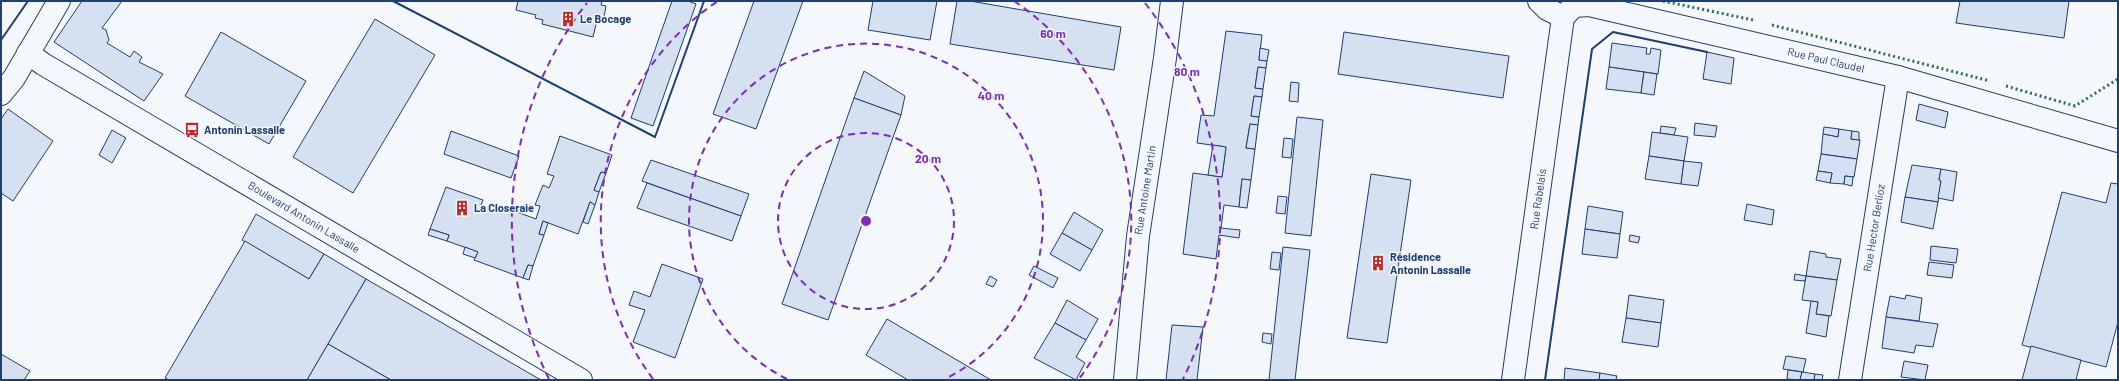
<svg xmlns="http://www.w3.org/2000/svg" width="2119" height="381" font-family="Barlow,sans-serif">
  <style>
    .building { fill: #d5e0f0; stroke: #1d3f73 }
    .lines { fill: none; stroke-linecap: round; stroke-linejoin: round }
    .minor-casing { stroke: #1d3f73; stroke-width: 24 }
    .minor { stroke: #f4f7fb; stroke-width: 22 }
    .hedge { stroke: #2c6c60; stroke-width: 3; stroke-dasharray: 2 3; stroke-linecap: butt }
    .wall { stroke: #1d3f73; stroke-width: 2 }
    .ring { fill: none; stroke: #7b2cbf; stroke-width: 2; stroke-dasharray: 7 5 }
    .labels { text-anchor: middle; stroke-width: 3; stroke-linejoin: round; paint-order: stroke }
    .poi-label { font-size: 11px; font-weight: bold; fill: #1d3f73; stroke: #f4f7fb; text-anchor: start }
    .street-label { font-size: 11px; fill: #1d3f73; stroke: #f4f7fb }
    .centre { fill: #7b2cbf; stroke: #f4f7fb; stroke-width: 2 }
    .ring-label { font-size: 12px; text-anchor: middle; font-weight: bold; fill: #7b2cbf; stroke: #f4f7fb; stroke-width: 3; stroke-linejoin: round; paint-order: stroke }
  </style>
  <rect width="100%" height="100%" fill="#f4f7fb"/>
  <g class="building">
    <path d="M82,1h40l-20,27 4,2 3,10 -2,3 23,14 4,-6 8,6 -3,5 24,12 -19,27 -90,-59z"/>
    <path d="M518,1h84l-1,4 5,1 -2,11 -6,-1 -5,21 -51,-13 1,-4 -8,-2 1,-3 -20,-5z"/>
    <path d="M672,1h16l8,3 -43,122 -22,-8z"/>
    <path d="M754,1h49l-47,128 -43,-15z"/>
    <path d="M873,1h64l-7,39 -62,-10z"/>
    <path d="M957,1h13l151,26 -7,43 -164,-26z"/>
    <path d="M1960,1h109l-5,37 -108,-15z"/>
    <path d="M375,19l60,36 -82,138 -60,-36z"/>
    <path d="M1226,31l36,4 -3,25 8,1 -1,7 -8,-1 -3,21 8,1 -1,8 -8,-1 -3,20 8,1 -1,8 -8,-1 -4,24 9,1 -4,31 -9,-1 -3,28 -15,-2 -3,23 19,2 -1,8 -20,-3 -3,24 -33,-5 10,-81 29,4 4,-30 -29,-4 4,-28 13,1z"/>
    <path d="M221,32l85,49 -37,63 -84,-48z"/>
    <path d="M1344,32l165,24 -6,42 -165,-24z"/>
    <path d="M1612,43l35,5 -1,6h4l1,-6 10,2 -3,24 -49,-7z"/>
    <path d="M1260,48l9,2 -2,11 -8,-1z"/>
    <path d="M1707,52l27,6 -3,26 -28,-5z"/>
    <path d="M1258,67l8,1 -3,21 -8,-1z"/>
    <path d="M1609,67l35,5 -3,21 -35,-4z"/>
    <path d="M864,71l41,25 -4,19 -47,-17z"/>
    <path d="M1644,72l13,2 -3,21 -13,-2z"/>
    <path d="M1291,82l8,1 -1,19 -9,-1z"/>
    <path d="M1254,96l8,1 -3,20 -8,-1z"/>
    <path d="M854,98l47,17 -73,205 -46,-16z"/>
    <path d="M1919,104l29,8 -3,16 -29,-8z"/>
    <path d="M8,109l45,32 -40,60 -12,-8v-74z"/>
    <path d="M1297,117l26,3 -12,116 -26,-3z"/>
    <path d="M1695,123l22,3 -2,11 -21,-2z"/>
    <path d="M1250,124l8,1 -3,24 -9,-1z"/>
    <path d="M1661,126l15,2 -2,7 -14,-2z"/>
    <path d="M1824,127l15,2 -1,8 -15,-3z"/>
    <path d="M1839,129l13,2 -1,8 9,1 -3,19 -36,-5 2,-20 15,3z"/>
    <path d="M112,130l14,8 -14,25 -13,-8z"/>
    <path d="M451,131l68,25 -8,22 -67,-24z"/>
    <path d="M1852,131l7,1v8l-8,-1z"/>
    <path d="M1652,132l36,5 -4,24 -35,-5z"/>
    <path d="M560,136l52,19 -6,18 -5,-1 -7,18 5,2 -4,13 -5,-3 -12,32 -35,-13 -4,13 5,1 -11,31 -5,-1 -5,13 -49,-18 4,-8 -31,-11 2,-6 -19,-6 16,-42 37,13 -2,5 11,5 3,-6 41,15 4,-13 -5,-1 8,-20 6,3 5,-12 -7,-2z"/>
    <path d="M1284,138l9,1 -2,19 -9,-1z"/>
    <path d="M1213,145l13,2 -4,30 -14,-2z"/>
    <path d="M1821,154l36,5 -3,18 -9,-1 -1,8 -14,-1 2,-10 -14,-2z"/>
    <path d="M1649,156l35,5 -3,23 -36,-5z"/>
    <path d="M651,160l98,34 -8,22 -99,-35z"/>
    <path d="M1684,161l18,2 -4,23 -17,-2z"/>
    <path d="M1912,165l29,4 -2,11 2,1 -3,21 -33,-5z"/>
    <path d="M1941,169l16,3 -4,29 -15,-3 3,-17 -2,-1z"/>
    <path d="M1818,171l14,2 -2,10 -14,-3z"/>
    <path d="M601,172l5,1 -7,19 -5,-2z"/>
    <path d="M1371,174l40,6 -24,163 -40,-5z"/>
    <path d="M1845,176l8,1 -1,9 -8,-2z"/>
    <path d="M1242,179l9,1 -4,28 -8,-1z"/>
    <path d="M647,183l94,33 -9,25 -95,-33z"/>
    <path d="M2111,183l7,1v138l-12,45 -84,-22 40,-153 44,11z"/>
    <path d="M1278,196l9,1 -2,17 -9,-1z"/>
    <path d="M1905,197l33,5 -5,27 -32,-7z"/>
    <path d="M590,202l5,3 -7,19 -5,-2z"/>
    <path d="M1747,204l27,6 -2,15 -28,-5z"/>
    <path d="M1588,206l35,6 -3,22 -35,-5z"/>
    <path d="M1074,212l29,18 -11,20 -30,-17z"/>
    <path d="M256,214l68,40 -15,25 -67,-39z"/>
    <path d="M543,221l5,2 -4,12 -5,-1z"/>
    <path d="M430,229l19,6 -2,6 -19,-6z"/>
    <path d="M1585,229l35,5 -3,24 -35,-4z"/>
    <path d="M1062,233l30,17 -12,21 -30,-17z"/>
    <path d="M1630,235l10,2 -2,6 -9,-2z"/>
    <path d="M245,241l64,38 15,-25 42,25 -59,101h-138l-4,-2z"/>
    <path d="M1931,246l27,3 -2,14 -26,-3z"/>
    <path d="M465,247l13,5 -3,6 -12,-4z"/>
    <path d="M1283,247l27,3 -15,130h-26z"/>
    <path d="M1810,251l16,3v3l15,2 -4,21 -31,-4z"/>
    <path d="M1272,252l9,1 -2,17 -9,-1z"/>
    <path d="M1929,262l25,3 -2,13 -25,-3z"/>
    <path d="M662,264l41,15 -28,79 -42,-16 12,-32 -16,-5 5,-14 16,6z"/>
    <path d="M528,265l5,1 -4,14 -6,-2z"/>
    <path d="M1034,266l24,12 -5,10 -24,-13z"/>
    <path d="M1795,274l11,2 -1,5 -11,-1z"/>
    <path d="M990,276l7,4 -4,7 -7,-3z"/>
    <path d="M1806,276l31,4 -6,36 -15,-2 2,-12 -16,-2z"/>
    <path d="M366,279l175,101h-150l-63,-36z"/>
    <path d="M1629,295l35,5 -3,23 -35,-5z"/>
    <path d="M1906,295l16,3 -3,23 -33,-4 4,-21 15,3z"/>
    <path d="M1067,300l31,19 -12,21 -31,-17z"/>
    <path d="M1811,301l7,1 -2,12 13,2 -3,21 -20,-4z"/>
    <path d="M1886,317l52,7 -5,23 -17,-2 -2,8 -32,-5z"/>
    <path d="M1626,318l35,5 -3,24 -36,-5z"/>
    <path d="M887,319l104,61h-83l-42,-25z"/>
    <path d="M1055,323l31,17 -10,17 9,6 -9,17 -42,-22z"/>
    <path d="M1172,325l31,2 -6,53h-31z"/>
    <path d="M1263,333l9,1 -1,10 -9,-2z"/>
    <path d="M328,344l63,36h-84z"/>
    <path d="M2031,346l50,14 -5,20h-54z"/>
    <path d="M1,354l29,17 -6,9h-23z"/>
    <path d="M1786,356l20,3 -3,13 -20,-3z"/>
    <path d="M1904,361l24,4 -3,15 -24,-3z"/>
    <path d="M1565,368l35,5 -1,7h-35z"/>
    <path d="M1788,370l14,2 -2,8 -13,-1z"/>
    <path d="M1802,372l13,2 -1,6h-14z"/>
    <path d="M1600,373l17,3 -1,4h-17z"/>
    <path d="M1815,374l8,1 -1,5h-8z"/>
  </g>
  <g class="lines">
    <defs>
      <g id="minor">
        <path d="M1539,1l8,8 16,8"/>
        <path d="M1563,17l11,-11 15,-1 309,72 220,64"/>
        <path d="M28,53l15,11 538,316"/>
        <path d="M1,94l13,-16 45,-77"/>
        <path d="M1125,380l13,-144 27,-178 7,-57"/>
        <path d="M1513,380l50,-363"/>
        <path d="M1850,380l48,-303"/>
      </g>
    </defs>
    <use href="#minor" class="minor-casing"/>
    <use href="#minor" class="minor"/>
    <g class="hedge">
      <path d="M1663,1l90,19"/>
      <path d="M1772,25l218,56"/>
      <path d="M2006,86l69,20 43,-27"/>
    </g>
    <g class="wall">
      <path d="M393,1l262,136 49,-136"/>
      <path d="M1,40l27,-39"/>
      <path d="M1545,380l47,-331 21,-17 94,20"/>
    </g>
  </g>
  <g class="ring">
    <circle cx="866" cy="221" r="88"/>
    <path d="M787 379A177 177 0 1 1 945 379"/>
    <path d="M653 379A265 265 0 0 1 718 1M1014 1A265 265 0 0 1 1079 379"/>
    <path d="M549 379A354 354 0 0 1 587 3M1145 3A354 354 0 0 1 1183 379"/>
  </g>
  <defs>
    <symbol id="building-bare" viewBox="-9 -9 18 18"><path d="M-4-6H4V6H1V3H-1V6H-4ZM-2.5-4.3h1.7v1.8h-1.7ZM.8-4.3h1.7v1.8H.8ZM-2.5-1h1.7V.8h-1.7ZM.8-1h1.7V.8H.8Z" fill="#c62828" stroke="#f4f7fb" stroke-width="2.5" paint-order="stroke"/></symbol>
    <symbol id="bus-bare" viewBox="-9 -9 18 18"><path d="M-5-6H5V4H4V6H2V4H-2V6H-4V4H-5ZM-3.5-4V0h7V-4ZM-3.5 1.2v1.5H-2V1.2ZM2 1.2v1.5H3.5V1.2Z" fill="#c62828" stroke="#f4f7fb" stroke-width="2.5" paint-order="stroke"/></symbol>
  </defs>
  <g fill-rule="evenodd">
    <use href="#building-bare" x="557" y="8" width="22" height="22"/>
    <use href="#bus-bare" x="181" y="119" width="22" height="22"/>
    <use href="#building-bare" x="451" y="197" width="22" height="22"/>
    <use href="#building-bare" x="1367" y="252" width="22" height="22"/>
  </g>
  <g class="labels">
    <g class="poi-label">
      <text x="580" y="23">Le Bocage</text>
      <text x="204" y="134">Antonin Lassalle</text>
      <text x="474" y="212">La Closeraie</text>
      <text x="1390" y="261">Résidence<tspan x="1390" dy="13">Antonin Lassalle</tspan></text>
    </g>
    <g class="street-label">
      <text transform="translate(1826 60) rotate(13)" y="4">Rue Paul Claudel</text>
      <text transform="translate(1145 190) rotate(-81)" y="4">Rue Antoine Martin</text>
      <text transform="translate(1538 199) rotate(-82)" y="4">Rue Rabelais</text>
      <text transform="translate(304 217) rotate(31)" y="4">Boulevard Antonin Lassalle</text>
      <text transform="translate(1874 228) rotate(-81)" y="4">Rue Hector Berlioz</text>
    </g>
  </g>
  <circle cx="866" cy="221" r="6" class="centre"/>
  <g class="ring-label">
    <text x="1053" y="38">60 m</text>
    <text x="1187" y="76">80 m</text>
    <text x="991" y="100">40 m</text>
    <text x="928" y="163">20 m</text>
  </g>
  <rect width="2119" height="381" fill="none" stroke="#1d3f73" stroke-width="4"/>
</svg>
